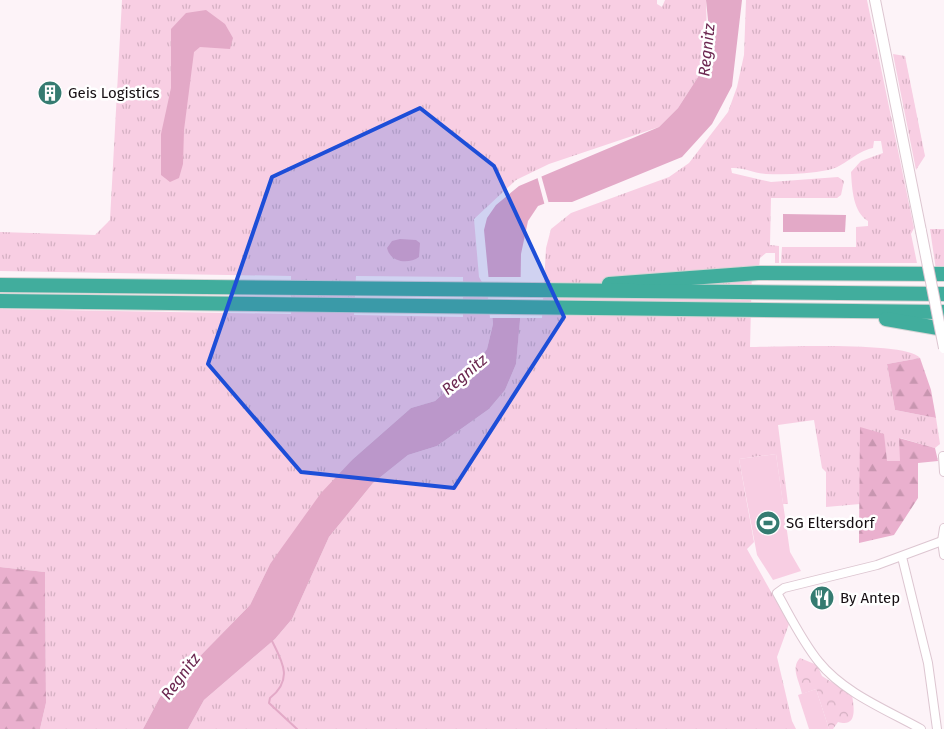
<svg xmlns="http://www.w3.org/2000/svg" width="944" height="729" font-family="'Fira Sans',sans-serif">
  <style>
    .grass { fill: url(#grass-tufts); fill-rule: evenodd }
    .forest { fill: url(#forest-firs) }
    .park { fill: url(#park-crowns) }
    .pitch { fill: #f8cee3 }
    .water { fill: #e3a9c7 }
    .pier { fill: #fdf3f8 }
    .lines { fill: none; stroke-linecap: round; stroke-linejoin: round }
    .stream { stroke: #e3a9c7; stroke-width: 2 }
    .street-casing { stroke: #ddc6d1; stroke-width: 10 }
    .secondary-casing { stroke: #ddc6d1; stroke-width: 12 }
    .highway-casing { stroke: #d5d4d4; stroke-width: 16 }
    .street { stroke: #fff; stroke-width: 8 }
    .secondary { stroke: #fff; stroke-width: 10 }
    .highway { stroke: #41ad9d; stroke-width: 14 }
    .secondary-bridge-casing { stroke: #ddc6d1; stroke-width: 12; stroke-linecap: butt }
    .secondary-bridge { stroke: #fff; stroke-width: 10 }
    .marked { fill: #1d4ed8; fill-opacity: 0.2; stroke: #1d4ed8; stroke-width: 4; stroke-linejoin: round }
    .labels { text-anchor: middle; stroke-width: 5; stroke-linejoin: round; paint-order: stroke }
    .poi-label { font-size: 15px; fill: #150e12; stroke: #fff; text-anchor: start }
    .water-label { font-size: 16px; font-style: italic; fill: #6c2851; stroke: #fff }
  </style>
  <defs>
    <pattern id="grass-tufts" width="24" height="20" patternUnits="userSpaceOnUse" patternTransform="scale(1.25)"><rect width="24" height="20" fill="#f8cee3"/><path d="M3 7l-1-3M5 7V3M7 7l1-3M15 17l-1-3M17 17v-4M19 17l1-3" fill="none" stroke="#d4b0c2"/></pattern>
    <pattern id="forest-firs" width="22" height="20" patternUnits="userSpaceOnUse" patternTransform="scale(1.25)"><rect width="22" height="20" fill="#eab0ce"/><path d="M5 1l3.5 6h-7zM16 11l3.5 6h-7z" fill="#c896b0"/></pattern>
    <pattern id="park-crowns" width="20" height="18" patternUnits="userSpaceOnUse" patternTransform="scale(1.25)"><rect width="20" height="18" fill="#f8cee3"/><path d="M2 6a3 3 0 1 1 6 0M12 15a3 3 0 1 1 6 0" fill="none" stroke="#d4b0c2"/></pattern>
  </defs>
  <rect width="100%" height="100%" fill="#fdf3f8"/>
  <g class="grass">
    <path d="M122,0h535v4l5,3 3,-7h41l1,37 -9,40 -20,31 -19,19 -110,37 -33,16 -42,39 5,58 11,19 3,28 -6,25 -9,13 -43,39 -24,7 -58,51 -83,105 -20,41 -90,92 -17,32h-103l6,-26 -1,-131 -45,-5v-258l291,5v-38l-291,-5v-39l95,3 15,-15zM356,276l107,1v40l-109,-2z"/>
    <path d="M746,0h121l47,228 -3,6 6,29h-136l1,-16h74v-20l12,-1v-5c-15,-9 -16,-32 -17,-49l10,-11 22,-8 -2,-12h-7l-1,7c-19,4 -28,19 -45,22 -20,4 -42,5 -62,4 -13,-1 -22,-7 -35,-6l1,5 39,9 67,-5 6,4 -3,14 -4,3h-66l-1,47 9,1v17h-4v-10h-9l-6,5 -1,10h-7l-2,79c26,0 158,-6 170,11l-33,6 8,46 41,8 4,26 -5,4 -35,-10v23l-13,1 -27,-35v77l-34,3v-35l-4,-4 -8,-48 -36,5 10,79h-5l-7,-50 -37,5 15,83 -7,7 42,75 -12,33 15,64 4,8h-608l16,-29 71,-61 17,-20 37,-82 44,-54 35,-28 29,-9 52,-37 16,-19 11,-26 4,-46h22l4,-70 5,-19 20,-16 98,-36 20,-14 39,-51 9,-25 7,-32z"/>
    <path d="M893,54l12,2 20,100 -9,14z"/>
    <path d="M930,229h14v41h-8z"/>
  </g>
  <g class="forest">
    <path d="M920,358l11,32 5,28 -41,-8 -8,-46z"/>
    <path d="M860,427l24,7 3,27h13l-1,-23 36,10 3,13 -20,2v35l-24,37 -35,8z"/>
    <path d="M0,567l45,5 1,131 -6,26h-40z"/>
  </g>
  <path class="park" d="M800,658l17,7 5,11 30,19c2,12 6,33 -14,27l-5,7h-4l-13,-40 -14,5c-2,-12 -12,-26 -2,-36z"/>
  <g class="pitch">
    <path d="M776,454l14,98 11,19 -28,9 -16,-25 -18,-96z"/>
    <path d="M816,689l13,40h-20l-11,-34z"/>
  </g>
  <g class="water">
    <path d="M706,0h36l-10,86 -20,38 -30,33 -110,45h-23l-11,4 -10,15 -7,33 -1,66 -4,44 -11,26 -16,19 -52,37 -29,9 -35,28 -44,54 -37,82 -17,20 -71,61 -16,29h-45l17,-32 90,-92 20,-41 51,-71 32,-34 58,-51 24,-7 43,-39 9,-13 6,-25 -9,-94 3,-12 9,-13 23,-19 140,-59 19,-19 20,-31 13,-27z"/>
    <path d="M206,10l19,14 8,14 -3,11 -30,-2 -6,5 -10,78 -1,34 -4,14 -9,4 -9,-7v-41l10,-46v-59l15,-16z"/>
    <path d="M783,214l63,1 -1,17h-62z"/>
    <path d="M400,239l16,1 4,3 -1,14c-11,8 -29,5 -32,-9l5,-7z"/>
  </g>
  <g class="pier">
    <path d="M541,175l8,29 -4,2 -8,-30z"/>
    <path d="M486,277h38l-2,41h-32z"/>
  </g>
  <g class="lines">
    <path class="stream" d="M271,639c11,22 23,40 -1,59l-1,5 28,26"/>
    <defs>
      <g id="street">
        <path d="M943,456l1,16"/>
        <path d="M944,528l-2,13 2,14"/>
        <path d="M902,557l26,106 9,66"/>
        <path d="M921,729c-34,-19 -77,-36 -102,-67 -17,-21 -29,-46 -42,-69l7,-5 93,-23 65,-24"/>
      </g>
      <path id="secondary" d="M875,0l46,231"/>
      <g id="highway">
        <path d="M609,284l149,-11 186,1"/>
        <path d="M0,285l944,9"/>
        <path d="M0,301l944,11"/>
        <path d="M886,319l58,10"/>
      </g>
    </defs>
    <use href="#street" class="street-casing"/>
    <use href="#secondary" class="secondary-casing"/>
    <use href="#highway" class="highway-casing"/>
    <use href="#street" class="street"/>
    <use href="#secondary" class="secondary"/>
    <use href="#highway" class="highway"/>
    <defs>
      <path id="secondary-bridge" d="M921,231l23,117"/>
    </defs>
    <use href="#secondary-bridge" class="secondary-bridge-casing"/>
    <use href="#secondary-bridge" class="secondary-bridge"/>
  </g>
  <path class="marked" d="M420,108l74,58 70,151 -110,171 -153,-16 -93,-108 64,-187z"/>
  <defs>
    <symbol id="building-disc" viewBox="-11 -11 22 22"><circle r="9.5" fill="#357b71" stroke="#fff"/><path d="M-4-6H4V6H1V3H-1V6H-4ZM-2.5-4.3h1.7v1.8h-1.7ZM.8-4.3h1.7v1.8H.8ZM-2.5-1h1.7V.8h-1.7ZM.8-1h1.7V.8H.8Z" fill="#fff"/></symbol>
    <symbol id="stadium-disc" viewBox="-11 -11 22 22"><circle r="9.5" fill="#357b71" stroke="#fff"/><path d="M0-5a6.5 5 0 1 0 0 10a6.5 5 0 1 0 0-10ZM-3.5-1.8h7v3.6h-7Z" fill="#fff"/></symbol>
    <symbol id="restaurant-disc" viewBox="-11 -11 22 22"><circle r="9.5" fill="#357b71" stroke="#fff"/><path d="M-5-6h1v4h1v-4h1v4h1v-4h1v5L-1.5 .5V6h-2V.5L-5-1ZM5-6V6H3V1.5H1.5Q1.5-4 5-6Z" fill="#fff"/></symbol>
  </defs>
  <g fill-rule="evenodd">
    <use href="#building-disc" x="36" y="79" width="28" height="28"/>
    <use href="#stadium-disc" x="754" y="509" width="28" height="28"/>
    <use href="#restaurant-disc" x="808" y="584" width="28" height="28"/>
  </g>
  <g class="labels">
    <g class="poi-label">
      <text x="68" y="98">Geis Logistics</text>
      <text x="786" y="528">SG Eltersdorf</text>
      <text x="840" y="603">By Antep</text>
    </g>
    <g class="water-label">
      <text transform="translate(706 50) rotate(-84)" y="6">Regnitz</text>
      <text transform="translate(464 374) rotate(-40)" y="6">Regnitz</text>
      <text transform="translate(180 676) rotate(-53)" y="6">Regnitz</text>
    </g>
  </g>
</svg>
